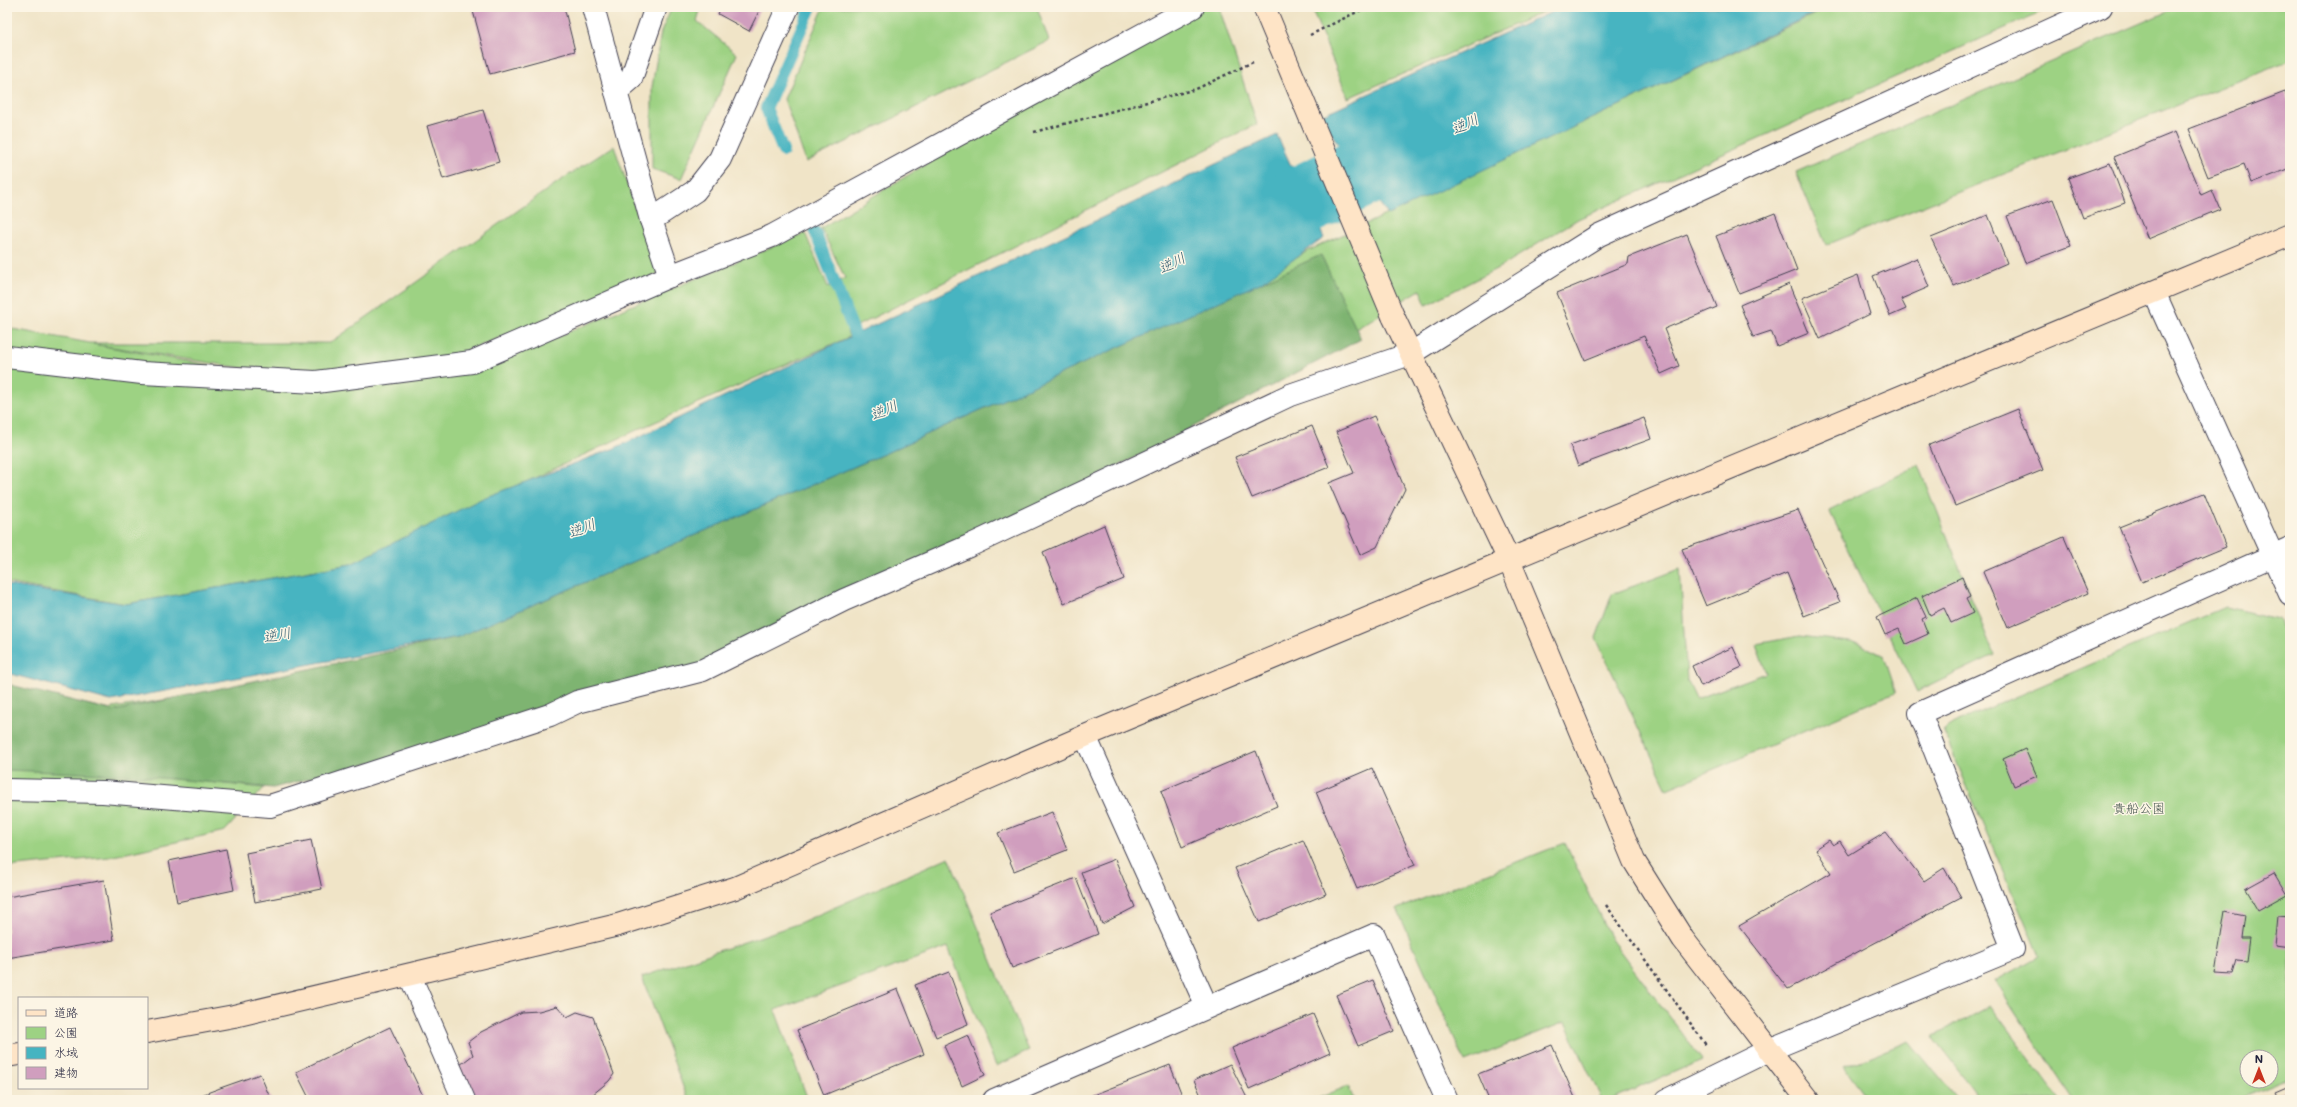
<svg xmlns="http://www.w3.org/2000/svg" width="2297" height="1107" font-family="Mali,'Klee One',sans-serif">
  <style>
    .green { fill: #9dd283; stroke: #607a5f; fill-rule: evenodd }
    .forest { fill: #7eb471; stroke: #506b56 }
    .water { fill: #46b4c1; stroke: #346b7e }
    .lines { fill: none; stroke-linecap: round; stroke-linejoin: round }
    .stream { stroke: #46b4c1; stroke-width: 12 }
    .river { stroke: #46b4c1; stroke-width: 71 }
    .building { fill: #d09ebe }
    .lane-casing { stroke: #413f50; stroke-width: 24 }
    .street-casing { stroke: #413f50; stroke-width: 24 }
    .secondary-casing { stroke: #413f50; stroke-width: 24 }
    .path { stroke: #413f50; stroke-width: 2.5; stroke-dasharray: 3 3; stroke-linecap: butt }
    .lane { stroke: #fff; stroke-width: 22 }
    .street { stroke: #fff; stroke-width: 22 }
    .secondary { stroke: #fee4c6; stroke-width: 22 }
    .secondary-bridge-casing { stroke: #413f50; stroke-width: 24; stroke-linecap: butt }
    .secondary-bridge { stroke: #fee4c6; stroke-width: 22 }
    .labels { text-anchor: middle; stroke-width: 3; stroke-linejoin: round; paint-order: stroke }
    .park-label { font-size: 13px; fill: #475751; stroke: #fcf5e5 }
    .water-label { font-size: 14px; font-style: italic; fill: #305c71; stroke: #fcf5e5 }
  </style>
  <rect width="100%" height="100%" fill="#fcf5e5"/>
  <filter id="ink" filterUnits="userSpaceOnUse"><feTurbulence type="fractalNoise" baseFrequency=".025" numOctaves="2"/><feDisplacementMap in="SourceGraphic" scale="8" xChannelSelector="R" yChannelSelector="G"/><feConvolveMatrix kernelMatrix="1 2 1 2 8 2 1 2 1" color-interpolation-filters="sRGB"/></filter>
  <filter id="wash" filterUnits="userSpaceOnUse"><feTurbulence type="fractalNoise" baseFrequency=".012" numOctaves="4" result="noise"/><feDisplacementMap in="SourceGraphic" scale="16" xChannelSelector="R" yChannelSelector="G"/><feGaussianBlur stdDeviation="0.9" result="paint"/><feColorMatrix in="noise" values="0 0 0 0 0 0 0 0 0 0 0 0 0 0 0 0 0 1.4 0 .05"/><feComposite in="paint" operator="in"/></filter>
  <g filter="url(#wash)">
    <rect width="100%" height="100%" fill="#f0e4c7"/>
    <g class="green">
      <path d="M672,7h29l-4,14 40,33 -56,125 -29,-10v-82l9,-55z"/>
      <path d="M824,7h213l12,34 -243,121 -22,-63z"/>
      <path d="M1185,7h34l38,117 -410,207 2,6 -210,92 -288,135 -225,40 -119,-21v-255l83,15h240l231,-163 53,-34 44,128 -196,79 -140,28 -229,-37 223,41 169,-18 320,-134 23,54 17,-9 -24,-50z"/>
      <path d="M1311,7h244l-207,91z"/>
      <path d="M1830,7h222l-474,212 -76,47 -76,39 -6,-15 -84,51 -1014,426 -315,-82 100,24 93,-15 258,-57 742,-327 108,-59z"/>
      <path d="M2178,7h112v53l-464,185 -30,-73z"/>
      <path d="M1919,465l75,190 -77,37 -88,-182z"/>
      <path d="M1680,569l7,111 9,19 70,-26 -10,-29 44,-8 58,7 26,13 12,36 -229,97 -71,-151 16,-44z"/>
      <path d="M2225,607l54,12 11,26v433l-54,22h-163l-78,-119 44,-25 -96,-226 11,-7zM2247,1057h24v24h-24z"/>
      <path d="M7,761l257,27 -39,43 -116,26 -102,10z"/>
      <path d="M1565,843l46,96 91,121 -92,40h-8l-37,-78 -100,40 -68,-153z"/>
      <path d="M949,857l80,194 -33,15 -48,-119 -173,63 33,90h-120l-46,-123 155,-53z"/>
      <path d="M1990,1005l70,95h-79l-49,-63z"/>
      <path d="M1909,1041l49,59h-90l-24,-33z"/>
      <path d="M1348,1086l6,14h-40z"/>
    </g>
    <path class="forest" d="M1321,255l40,84 -430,225 -228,106 -204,59 -226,59 -146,-13 -120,-5v-86l107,27 344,-74 428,-184z"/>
    <g class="water">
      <path d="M1563,7h264l-439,208 -69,-99z"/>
      <path d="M1277,135l47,103 -64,45 -374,170 -428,184 -347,64 -104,-28v-88l119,19 225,-40 132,-66 132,-50z"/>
    </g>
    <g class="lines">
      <g class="stream">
        <path d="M783,151l-17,-43 45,-101"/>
        <path d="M815,232l46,118"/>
      </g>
      <path class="river" d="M1217,241l232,-110"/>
    </g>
    <g id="blocks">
      <g class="building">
        <path d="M487,7h77l11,44 -85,23 -17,-63z"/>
        <path d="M721,7h40l-12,24 -31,-17z"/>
        <path d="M2285,92l5,12v64l-39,15 -7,-19 -36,13 -19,-48z"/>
        <path d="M483,110l16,52 -56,17 -16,-53z"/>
        <path d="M2175,132l26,63 11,-5 8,19 -72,30 -34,-82z"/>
        <path d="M2110,163l15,40 -42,15 -15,-40z"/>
        <path d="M2053,199l18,47 -46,17 -18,-47z"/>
        <path d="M1775,213l22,57 -58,23 -23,-57z"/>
        <path d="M1988,215l19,48 -53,23 -23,-48z"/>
        <path d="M1687,234l30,73 -53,22 15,37 -18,8 -17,-38 -59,24 -28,-67 71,-29 1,-7z"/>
        <path d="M1917,258l12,29 -28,12 5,10 -16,7 -17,-40z"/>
        <path d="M1858,275l12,39 -50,25 -18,-41z"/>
        <path d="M1789,284l20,49 -32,13 -6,-15 -18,6 -13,-32z"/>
        <path d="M2018,409l25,61 -88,36 -26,-61z"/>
        <path d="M1374,416l31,73 -28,58 -17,8 -31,-72 25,-10 -18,-41z"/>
        <path d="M1644,418l7,21 -73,27 -8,-21z"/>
        <path d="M1312,426l17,41 -77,31 -17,-41z"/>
        <path d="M2204,493l22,54 -84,35 -23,-55z"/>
        <path d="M1798,510l42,92 -36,14 -17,-43 -81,33 -24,-57z"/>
        <path d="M1104,525l20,54 -60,25 -21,-52z"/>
        <path d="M2064,537l24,56 -81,35 -24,-56z"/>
        <path d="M1962,577l8,20 -4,2 7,14 -22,10 -7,-15 -14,7 -8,-19z"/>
        <path d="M1917,598l9,19 -4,2 6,15 -22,10 -7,-15 -14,6 -8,-18z"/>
        <path d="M1733,647l9,20 -41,19 -9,-20z"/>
        <path d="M2025,749l12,27 -23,10 -11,-27z"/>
        <path d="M1256,751l21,55 -95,41 -21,-56z"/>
        <path d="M1372,768l43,97 -58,24 -41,-97z"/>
        <path d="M1052,812l15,38 -53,21 -16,-38z"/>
        <path d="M1886,832l38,49 20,-13 17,29 -173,92 -49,-63 92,-53 -15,-24 13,-9 4,5 7,-4 9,14z"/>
        <path d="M311,840l11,49 -67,13 -9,-49z"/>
        <path d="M1303,840l23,54 -67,28 -24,-54z"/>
        <path d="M226,849l8,41 -57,12 -8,-41z"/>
        <path d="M1115,859l20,48 -33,17 -21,-52z"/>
        <path d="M2274,873l13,22 -29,16 -13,-22z"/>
        <path d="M1076,878l22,56 -86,34 -22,-56z"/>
        <path d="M104,880l10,60 -107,18v-61z"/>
        <path d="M2225,911l20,4 -3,23h8l-3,23 -10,-1 -4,14 -18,-1z"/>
        <path d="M2278,916l12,1v32l-15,-2z"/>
        <path d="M949,972l19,52 -32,13 -21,-52z"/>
        <path d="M1373,980l21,51 -36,15 -22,-51z"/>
        <path d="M898,989l26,65 -100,41 -27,-65z"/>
        <path d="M557,1006l10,11 10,-5 16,5 21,57 -5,7 -23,19h-114l-16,-32 17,-13 -5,-13 13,-10 40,-20 18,-1z"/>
        <path d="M1313,1014l17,39 -81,36 -17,-41z"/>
        <path d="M390,1027l35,73h-115l-14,-28z"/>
        <path d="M968,1035l17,40 -23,11 -18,-40z"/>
        <path d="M1552,1045l24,55h-87l-11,-26z"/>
        <path d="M1230,1064l18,36h-45l-9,-20z"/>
        <path d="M1170,1065l14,35h-104z"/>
        <path d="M260,1074l11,26h-83l35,-13z"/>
        <path d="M2290,1088v12h-11l-3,-6z"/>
      </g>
    </g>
  </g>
  <g filter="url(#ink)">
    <use href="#blocks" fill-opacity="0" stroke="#413f50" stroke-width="1"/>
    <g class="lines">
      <defs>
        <path id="lane" d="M616,92l15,-13 25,-72"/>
        <g id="street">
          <path d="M593,7l58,213 19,56"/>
          <path d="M651,220l44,-29 25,-32 68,-152"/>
          <path d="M2154,292l136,302"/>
          <path d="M7,357l135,16 174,9 156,-20 198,-86 102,-40 421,-229"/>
          <path d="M1085,736l122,271"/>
          <path d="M7,790l96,2 167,14 280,-91 27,-13 126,-32 141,-70 125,-54 321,-151 120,-41 189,-119 502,-228"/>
          <path d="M410,976l54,124"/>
          <path d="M994,1100l380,-165 73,165"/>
          <path d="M1667,1100l104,-51 242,-100 -93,-236 370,-165"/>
        </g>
        <g id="secondary">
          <path d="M1393,316l116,244 125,301 49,78 125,161"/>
          <path d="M147,1032l87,-16 384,-91 117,-37 350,-152 1205,-501"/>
          <path d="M7,1056l12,-2"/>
        </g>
      </defs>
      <use href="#lane" class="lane-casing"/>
      <use href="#street" class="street-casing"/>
      <use href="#secondary" class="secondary-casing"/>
      <g class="path">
        <path d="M1310,35l57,-28"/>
        <path d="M1034,132l162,-43 57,-27"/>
        <path d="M1606,905l100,140"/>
      </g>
      <use href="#lane" class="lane"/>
      <use href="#street" class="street"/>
      <use href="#secondary" class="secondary"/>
      <defs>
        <path id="secondary-bridge" d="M1264,7l129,309"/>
      </defs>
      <use href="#secondary-bridge" class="secondary-bridge-casing"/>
      <use href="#secondary-bridge" class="secondary-bridge"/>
    </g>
  </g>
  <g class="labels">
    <g class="park-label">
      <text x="2139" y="813">貴船公園</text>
    </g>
    <g class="water-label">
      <text transform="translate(1465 124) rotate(-25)" y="5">逆川</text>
      <text transform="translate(1172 263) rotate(-27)" y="5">逆川</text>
      <text transform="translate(884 410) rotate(-24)" y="5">逆川</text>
      <text transform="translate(582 528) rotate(-21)" y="5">逆川</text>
      <text transform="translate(277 635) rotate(-11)" y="5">逆川</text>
    </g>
  </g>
  <rect width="2297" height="1107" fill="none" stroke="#fcf5e5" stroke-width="24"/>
  <rect x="18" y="997" width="130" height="92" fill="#fcf5e5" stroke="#a5a1a1"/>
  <rect x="26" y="1010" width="20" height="6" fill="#fee4c6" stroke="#a5a1a1"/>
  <text x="54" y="1017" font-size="12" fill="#22223b">道路</text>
  <rect x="26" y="1027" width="20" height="12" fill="#9dd283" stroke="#a5a1a1"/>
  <text x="54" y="1037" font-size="12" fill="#22223b">公園</text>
  <rect x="26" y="1047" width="20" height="12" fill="#46b4c1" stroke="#a5a1a1"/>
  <text x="54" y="1057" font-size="12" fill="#22223b">水域</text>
  <rect x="26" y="1067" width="20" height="12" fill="#d09ebe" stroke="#a5a1a1"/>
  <text x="54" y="1077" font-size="12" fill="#22223b">建物</text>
  <g transform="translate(2259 1069)"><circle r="19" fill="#fcf5e5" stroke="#a5a1a1"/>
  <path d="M0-3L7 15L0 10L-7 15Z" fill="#c8321e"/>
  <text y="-6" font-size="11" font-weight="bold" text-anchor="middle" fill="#22223b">N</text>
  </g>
</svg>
